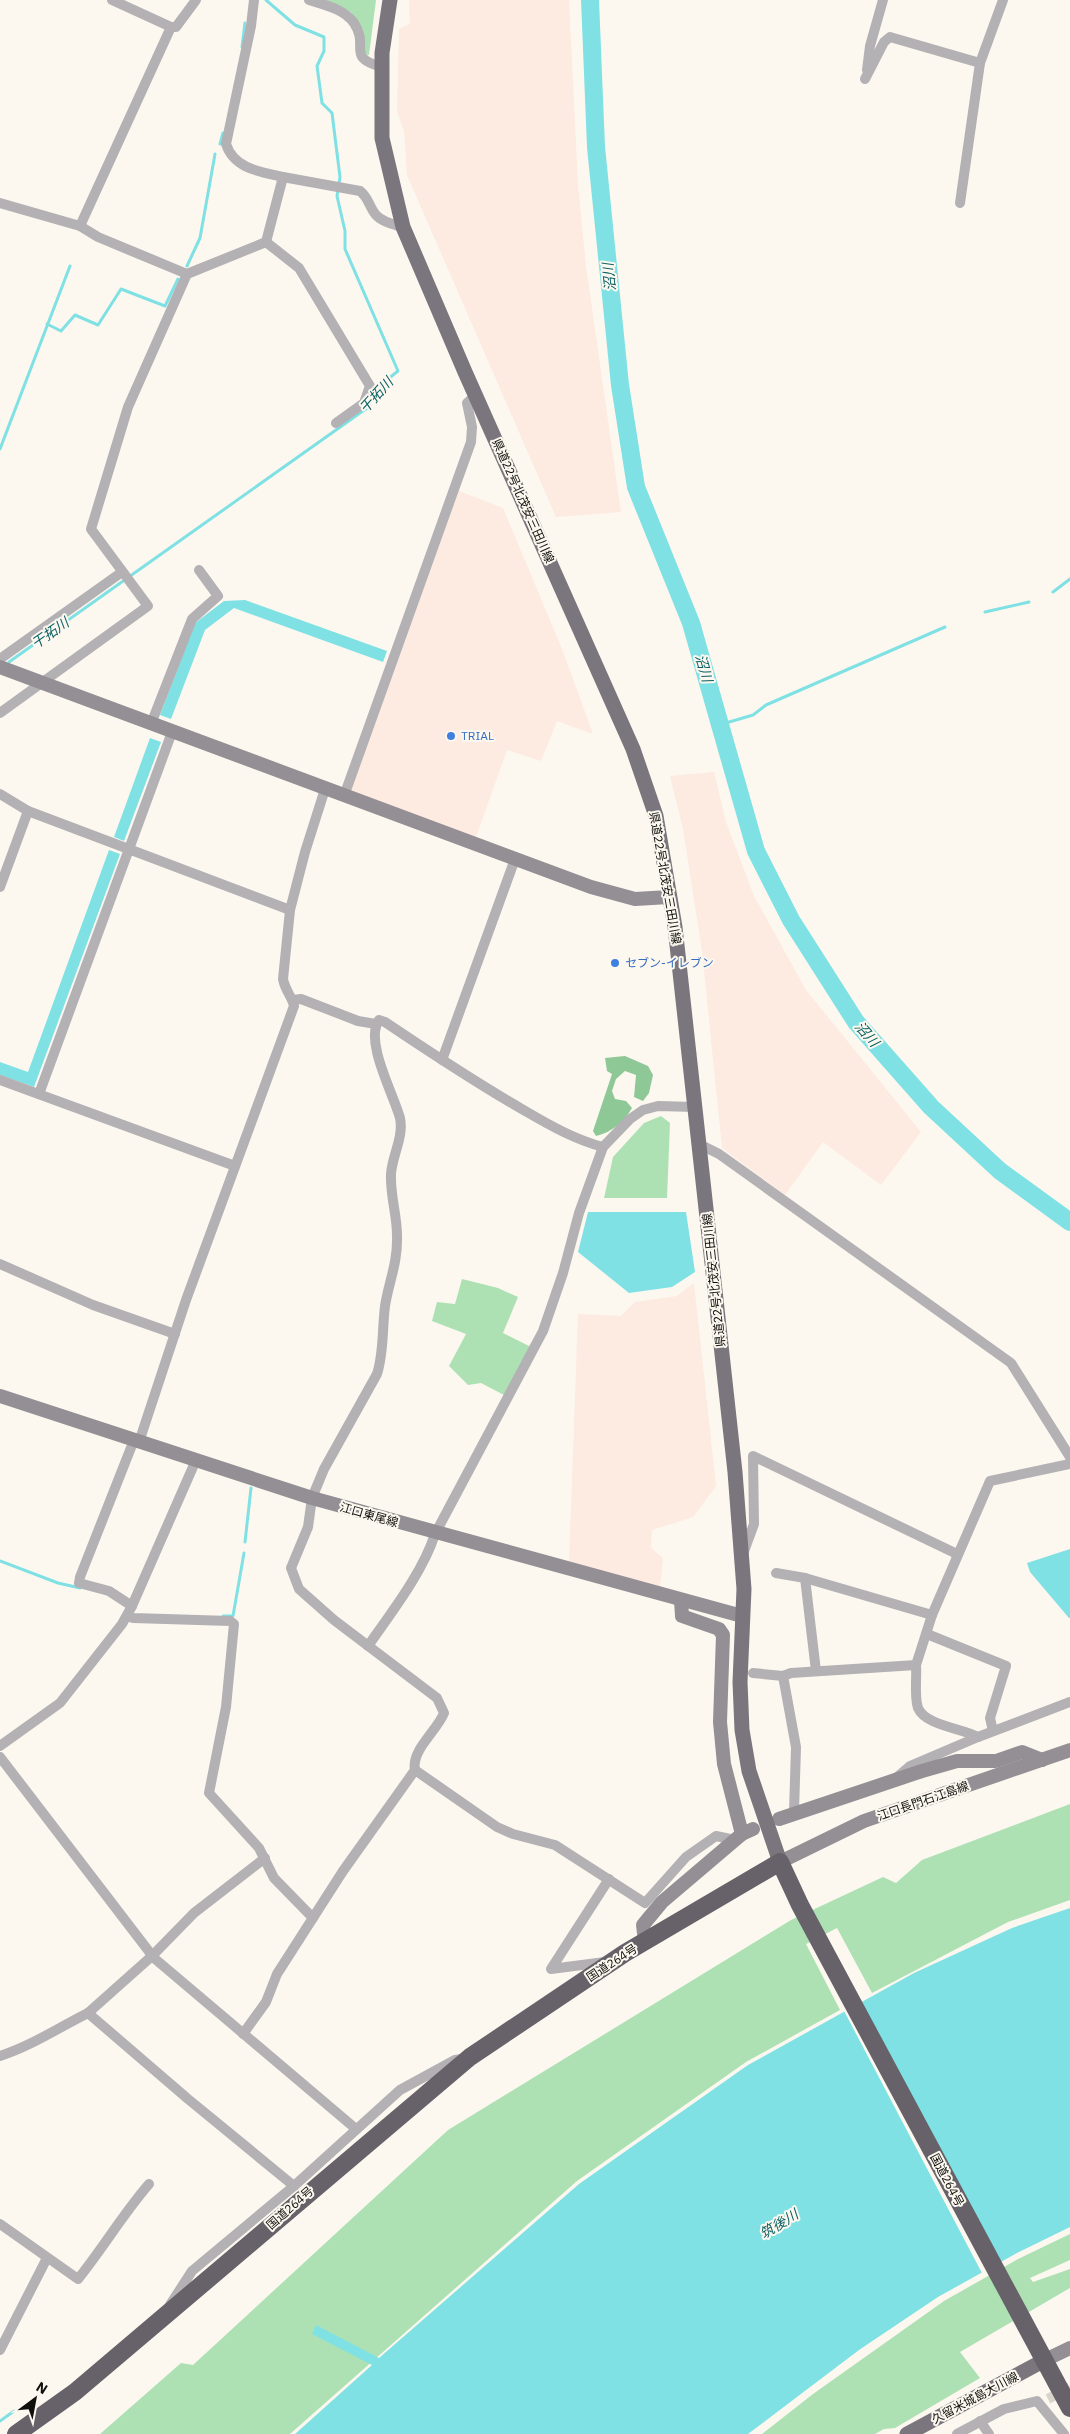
<svg xmlns="http://www.w3.org/2000/svg" width="1070" height="2434" font-family="'IBM Plex Sans','Noto Sans JP',sans-serif">
  <style>
    .commercial { fill: #fdeae1 }
    .green { fill: #ade1b4 }
    .forest { fill: #8ec896 }
    .water { fill: #7fe1e4 }
    .pier { fill: #fcf8ef }
    .lines { fill: none; stroke-linecap: round; stroke-linejoin: round }
    .stream { stroke: #7fe1e4; stroke-width: 3 }
    .river { stroke: #7fe1e4; stroke-width: 18 }
    .street-tunnel { stroke: #d9d5cd; stroke-width: 10; stroke-dasharray: 10 5; stroke-linecap: butt }
    .street { stroke: #b4b1b5; stroke-width: 10 }
    .secondary { stroke: #938f94; stroke-width: 14 }
    .primary { stroke: #7b767d; stroke-width: 15 }
    .highway { stroke: #676169; stroke-width: 18 }
    .shop-dot { fill: #3f7fe0; stroke: #fcf8ef; stroke-width: 2 }
    .labels { text-anchor: middle; stroke-width: 4; stroke-linejoin: round; paint-order: stroke }
    .street-label { font-size: 12px; fill: #100f0c; stroke: #fcf8ef }
    .shop-label { font-size: 12px; fill: #366cbe; stroke: #fcf8ef; text-anchor: start }
    .water-label { font-size: 14px; font-style: italic; fill: #0a6164; stroke: #fcf8ef }
  </style>
  <rect width="100%" height="100%" fill="#fcf8ef"/>
  <g class="commercial">
    <path d="M409,0h160l9,184 8,82 35,246 -65,5 -149,-342 -3,-44 -7,-19 2,-83 11,-5z"/>
    <path d="M459,491l44,17 59,141 31,85 -36,-13 -16,40 -34,-11 -31,87 -125,-46z"/>
    <path d="M714,772l12,50 28,74 52,94 115,142 -40,53 -58,-43 -38,53 -63,-47 -20,-197 -19,-122 -13,-53z"/>
    <path d="M694,1283l22,203 -23,31 -41,13 -1,18 12,10 -3,30 -91,-25 9,-249 43,2 14,-14 42,-6z"/>
  </g>
  <g class="green">
    <path d="M321,0h55l-7,55 -5,-1 -2,-21 -11,-21z"/>
    <path d="M661,1116l9,7 -3,75h-63l9,-41 31,-34z"/>
    <path d="M462,1279l36,9 20,9 -15,36 28,14 -27,48 -23,-12 -13,2 -19,-19 17,-32 -34,-13 5,-19 18,2z"/>
    <path d="M1070,1804v96l-62,22 -136,71 -35,-65 -31,16 34,66 -94,52 -169,119 -287,253h-190l81,-71 12,2 255,-235 343,-210 92,-43 13,6 26,-23z"/>
    <path d="M1070,2234v26l-40,18 3,4 37,-13v19l-110,64 20,26 -85,50 -11,1 -9,5h-113l51,-40 131,-93 74,-42z"/>
  </g>
  <path class="forest" d="M625,1056l23,10 5,9 -4,18 -6,8 -9,-4 2,-22 -11,-4 -9,8 -4,12 3,8 11,2 6,7c-8,14 -20,24 -36,28l-3,-5 19,-57 -5,-3 -2,-13z"/>
  <g class="water">
    <path d="M245,600l142,51 -4,11 -149,-54 -29,22 -34,89 -11,-4 35,-92 29,-22z"/>
    <path d="M150,738l11,4 -37,99 -10,-4z"/>
    <path d="M109,850l11,4 -86,233 -34,-12v-13l28,10z"/>
    <path d="M588,1212h98l9,60 -23,15 -43,6 -51,-41z"/>
    <path d="M1070,1549v69h-1l-39,-46 -3,-9z"/>
    <path d="M1070,1908v319l-53,26 -79,44 -79,53 -111,84h-453l77,-69 -60,-31 4,-9 63,33 200,-174 169,-119 166,-92 98,-45z"/>
  </g>
  <path class="pier" d="M858,2001l141,265 -16,9 -140,-266z"/>
  <g class="lines">
    <g class="stream">
      <path d="M242,47l3,-24"/>
      <path d="M220,144l3,-11"/>
      <path d="M187,266l13,-28 15,-84"/>
      <path d="M47,324l14,7 14,-16 23,10 23,-36 44,17 13,-27"/>
      <path d="M0,449l70,-183"/>
      <path d="M1053,592l17,-13"/>
      <path d="M985,612l44,-10"/>
      <path d="M9,662l358,-254 11,-21 20,-16 -53,-122v-18l-8,-35 3,-19 -8,-64 -10,-10 -5,-37 7,-15v-14l-29,-12 -29,-25"/>
      <path d="M719,725l34,-10 13,-10 179,-78"/>
      <path d="M245,1542l6,-54"/>
      <path d="M0,1561l58,22 22,5"/>
      <path d="M223,1616h10l11,-63"/>
      <path d="M0,2421l14,-10"/>
    </g>
    <path class="river" d="M590,0l6,147 24,238 16,102 55,136 65,228 35,69 65,102 75,85 69,64 70,51"/>
    <path class="street-tunnel" d="M1048,2399l22,-12"/>
    <g class="street">
      <path d="M112,0l59,27"/>
      <path d="M254,0l-3,26 -25,118c8,25 35,28 57,33"/>
      <path d="M309,0c16,5 35,9 45,23 16,24 -9,34 28,44"/>
      <path d="M867,70l3,-24 13,-46"/>
      <path d="M865,79l19,-37 6,-5 90,26"/>
      <path d="M0,203l80,23 18,11 89,37"/>
      <path d="M960,203l20,-140 23,-63"/>
      <path d="M80,226l91,-199h5l20,-27"/>
      <path d="M266,242l33,26 71,118 -6,17 -28,20"/>
      <path d="M0,659l122,-87"/>
      <path d="M0,713l148,-107 -57,-77 37,-122 59,-133 79,-32 17,-65 77,14c9,7 9,16 16,24 6,7 19,10 27,12"/>
      <path d="M151,724l41,-105 26,-23 -19,-26"/>
      <path d="M0,794l28,17 262,99"/>
      <path d="M344,796l127,-354 1,-15 -5,-24 9,-8"/>
      <path d="M0,887l28,-76"/>
      <path d="M293,1000l8,-1 57,22 18,3"/>
      <path d="M442,1060l73,-201"/>
      <path d="M0,1080l235,86"/>
      <path d="M39,1094l133,-362"/>
      <path d="M699,1144l20,10 292,209 59,94"/>
      <path d="M0,1264l93,41 82,29"/>
      <path d="M139,1442l47,-142 108,-294c-2,-9 -9,-16 -11,-27l7,-69 15,-58 20,-63"/>
      <path d="M743,1554l11,-30 -1,-68 204,98"/>
      <path d="M776,1573l29,5 127,37"/>
      <path d="M805,1578l11,93"/>
      <path d="M132,1606l-23,-15 -30,-8 1,-6 54,-137"/>
      <path d="M127,1616l6,2 97,3 4,3 -8,83 -17,86 50,55 15,30 39,40"/>
      <path d="M927,1634l79,32 -16,52 3,13"/>
      <path d="M368,1646c23,-33 55,-74 67,-112l108,-203 20,-58 16,-60 24,-66 27,-28 13,-9 15,-4 37,1"/>
      <path d="M916,1665c1,12 -2,32 2,43 8,18 44,20 60,29"/>
      <path d="M753,1673l30,3 8,-3 125,-8 16,-50 58,-134 80,-17"/>
      <path d="M783,1676l13,71 -2,65"/>
      <path d="M0,1746l60,-43 62,-79 10,-18 64,-146"/>
      <path d="M0,1757l154,201 202,171"/>
      <path d="M415,1770l82,57 16,7 42,11 90,58 41,-46 30,-21 19,4"/>
      <path d="M896,1778l14,-12 68,-29 92,-35"/>
      <path d="M605,1962l-54,7 58,-90"/>
      <path d="M88,2013l64,-57 42,-43 71,-55"/>
      <path d="M243,2034l23,-32 11,-28 66,-103 72,-101c-4,-20 22,-39 29,-57l-7,-15 -103,-78 -35,-31 -8,-21 17,-41 4,-29 12,-29 53,-95c7,-22 5,-44 8,-68 4,-25 13,-43 12,-71 0,-20 -7,-40 -6,-61 1,-18 13,-37 9,-56 -6,-23 -36,-77 -21,-98l6,2c46,31 93,62 142,90 24,14 49,28 76,35"/>
      <path d="M0,2056c31,-10 58,-28 88,-43l100,86 106,87"/>
      <path d="M0,2224l78,55c25,-31 45,-65 71,-95"/>
      <path d="M170,2305l22,-34 102,-85 106,-96 55,-30 7,-1"/>
      <path d="M0,2350l47,-92"/>
      <path d="M980,2421l9,13"/>
      <path d="M957,2434l47,-25 33,-8 27,33"/>
    </g>
    <g class="secondary">
      <path d="M0,667l591,220 44,12 34,-2"/>
      <path d="M0,1396l312,102 430,118"/>
      <path d="M681,1600l1,16 37,13 4,6 -3,87 4,42 18,70"/>
      <path d="M779,1819l143,-48 35,-10h39l26,-9 20,8"/>
      <path d="M780,1862l84,-41 206,-71"/>
      <path d="M645,1941l-2,-16 19,-23 80,-68 11,-5"/>
      <path d="M1043,2361l27,-13"/>
    </g>
    <g class="primary">
      <path d="M390,0l-8,53v85l21,89 62,145 168,377 23,67 19,111 60,545 9,117 -4,93 2,48 7,41 31,91"/>
      <path d="M907,2434l136,-73"/>
    </g>
    <path class="highway" d="M16,2434l59,-42 395,-335 155,-104 155,-91 20,43 270,503"/>
  </g>
  <g class="shop-dot">
    <circle cx="451" cy="736" r="5"/>
    <circle cx="615" cy="963" r="5"/>
  </g>
  <g class="labels">
    <g class="street-label">
      <text transform="translate(523 501) rotate(66)" y="4">県道22号北茂安三田川線</text>
      <text transform="translate(665 878) rotate(80)" y="4">県道22号北茂安三田川線</text>
      <text transform="translate(714 1280) rotate(-96)" y="4">県道22号北茂安三田川線</text>
      <text transform="translate(369 1515) rotate(16)" y="4">江口東尾線</text>
      <text transform="translate(923 1801) rotate(-19)" y="4">江口長門石江島線</text>
      <text transform="translate(612 1963) rotate(-33)" y="4">国道264号</text>
      <text transform="translate(947 2180) rotate(62)" y="4">国道264号</text>
      <text transform="translate(290 2208) rotate(-41)" y="4">国道264号</text>
      <text transform="translate(975 2398) rotate(-28)" y="4">久留米城島大川線</text>
    </g>
    <g class="shop-label">
      <text x="461" y="740">TRIAL</text>
      <text x="625" y="967">セブン-イレブン</text>
    </g>
    <g class="water-label">
      <text transform="translate(609 277) rotate(-96)" y="5">沼川</text>
      <text transform="translate(376 395) rotate(-48)" y="5">干拓川</text>
      <text transform="translate(50 633) rotate(-35)" y="5">干拓川</text>
      <text transform="translate(704 668) rotate(74)" y="5">沼川</text>
      <text transform="translate(867 1034) rotate(49)" y="5">沼川</text>
      <text transform="translate(779 2224) rotate(-32)" y="5">筑後川</text>
    </g>
  </g>
  <g transform="translate(35 2399) rotate(32)" stroke="#fcf8ef" stroke-width="4" paint-order="stroke">
  <path d="M0-4L9 19L0 12L-9 19Z" fill="#100f0c"/>
  <text y="-8" font-size="14" font-weight="bold" text-anchor="middle" fill="#100f0c">N</text>
  </g>
</svg>
